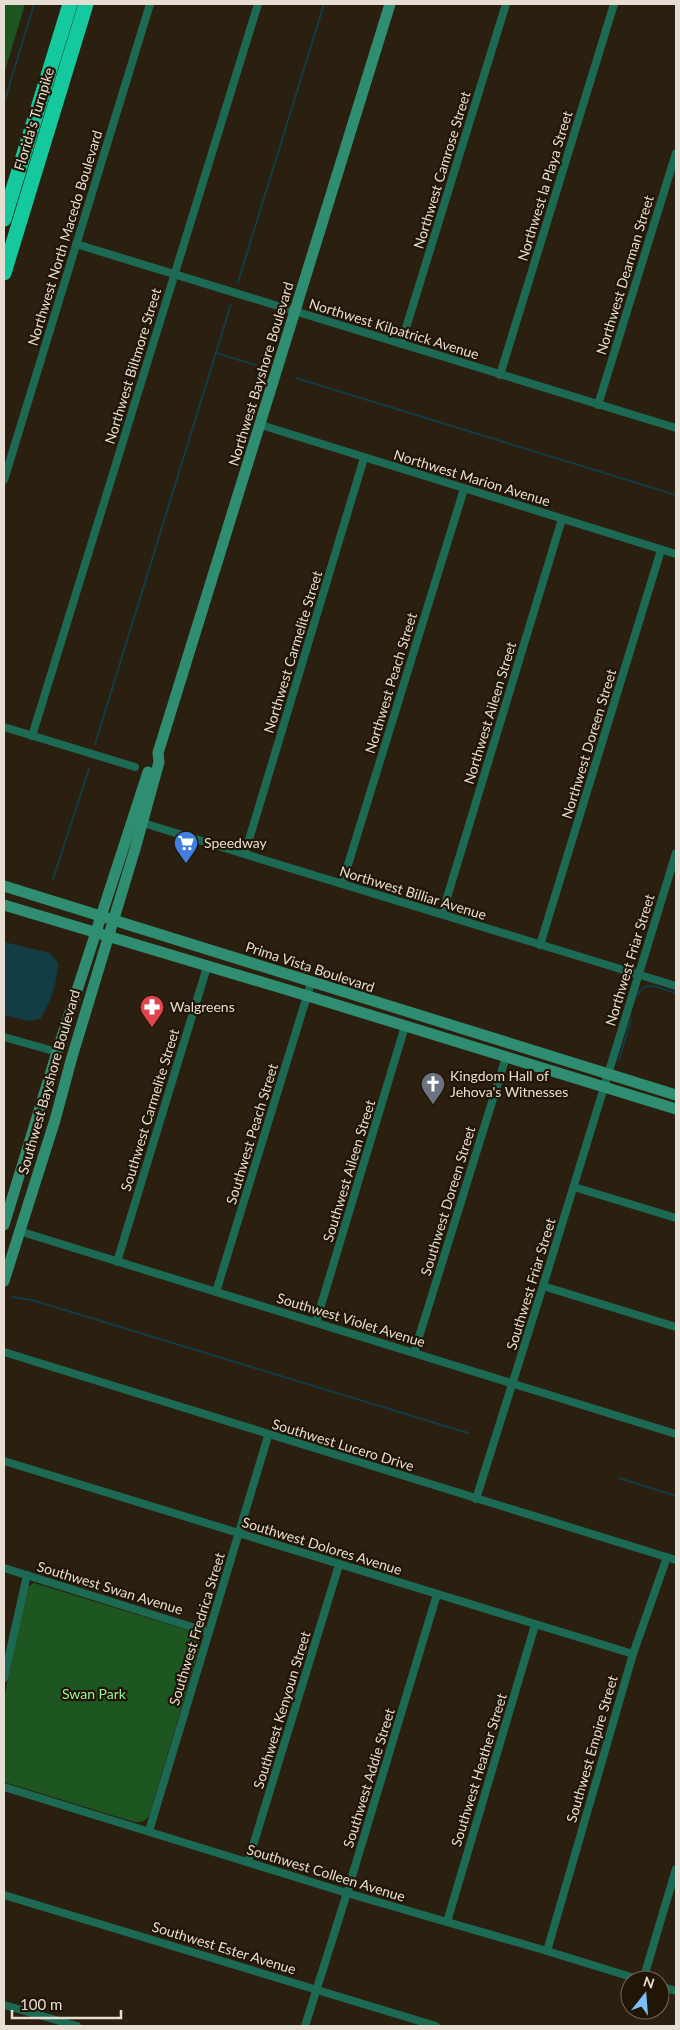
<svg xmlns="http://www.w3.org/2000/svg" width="680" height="2030" font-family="Lato,sans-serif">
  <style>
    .green { fill: #1e5622 }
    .water { fill: #123c46 }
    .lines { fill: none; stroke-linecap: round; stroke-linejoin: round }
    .stream { stroke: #123c46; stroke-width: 2 }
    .minor { stroke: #1d6a54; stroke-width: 8 }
    .secondary { stroke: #2f8e72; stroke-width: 11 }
    .motorway { stroke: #13c99d; stroke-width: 15 }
    .labels { text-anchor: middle; stroke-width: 4.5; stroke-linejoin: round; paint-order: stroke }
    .street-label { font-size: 14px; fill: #e6ddd3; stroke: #211506 }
    .poi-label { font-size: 14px; fill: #e6ddd3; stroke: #211506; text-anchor: start }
    .park-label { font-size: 14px; fill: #97f499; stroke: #211506 }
  </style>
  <rect width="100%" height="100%" fill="#2b1f0f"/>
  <g class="green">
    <path d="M4,4h21l-21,70z"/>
    <path d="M34,1583l160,49 5,5v12l-50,167c-6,7 -10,7 -18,5l-127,-39v-83l22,-111z"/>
  </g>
  <path class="water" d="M4,942l46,11 8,10c-1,19 -7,40 -18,56l-11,2 -25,-6z"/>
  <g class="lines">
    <g class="stream">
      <path d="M4,103l30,-99"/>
      <path d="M238,282l86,-278"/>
      <path d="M216,353l40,12"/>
      <path d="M296,378l380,117"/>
      <path d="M95,744l136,-440"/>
      <path d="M53,879l36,-110"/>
      <path d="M638,995c6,-17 26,-5 38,-2"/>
      <path d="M619,1060l12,-41"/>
      <path d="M12,1297l20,3 436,133"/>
      <path d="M619,1478l57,18"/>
    </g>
    <g class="minor">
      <path d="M76,244l600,184"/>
      <path d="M401,344l105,-340"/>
      <path d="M500,375l114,-371"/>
      <path d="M598,405l78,-252"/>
      <path d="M261,425l415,129"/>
      <path d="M4,480l146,-476"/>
      <path d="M4,727l131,40"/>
      <path d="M32,736l226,-732"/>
      <path d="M143,823l533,163"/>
      <path d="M245,853l119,-395"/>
      <path d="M342,884l122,-395"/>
      <path d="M442,914l120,-395"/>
      <path d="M540,945l121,-395"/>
      <path d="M4,1037l53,15"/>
      <path d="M574,1187l102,31"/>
      <path d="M19,1231l657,203"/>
      <path d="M117,1262l90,-295"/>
      <path d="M543,1286l133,41"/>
      <path d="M216,1292l95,-309"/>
      <path d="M316,1322l89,-296"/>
      <path d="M4,1352l672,208"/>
      <path d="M414,1353l92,-296"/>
      <path d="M4,1461l629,193"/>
      <path d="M476,1499l67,-213 133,-433"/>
      <path d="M4,1568l204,64"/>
      <path d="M4,1678l23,-103"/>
      <path d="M4,1787l343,106 200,58 94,29"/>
      <path d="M149,1831l119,-395"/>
      <path d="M248,1862l91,-297"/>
      <path d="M4,1895l432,131"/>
      <path d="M447,1922l88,-297"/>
      <path d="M547,1951l86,-297 34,-97"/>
      <path d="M643,1980l33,-111"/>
      <path d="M660,1986l16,5"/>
      <path d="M4,2005l73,21"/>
      <path d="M305,2026l42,-133 90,-299"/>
    </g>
    <g class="secondary">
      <path d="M4,886l672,209"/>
      <path d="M4,905l304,91 368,113"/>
      <path d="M4,1225l53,-173 91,-280"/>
      <path d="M4,1281l51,-161 17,-63 63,-208 24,-87 -1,-9 232,-749"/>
    </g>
    <g class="motorway">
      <path d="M4,219l66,-215"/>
      <path d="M4,273l82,-269"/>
    </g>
  </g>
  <defs>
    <symbol id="supermarket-pin" viewBox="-11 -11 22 30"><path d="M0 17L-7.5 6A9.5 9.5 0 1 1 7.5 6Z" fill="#3f7fe0" stroke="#211506"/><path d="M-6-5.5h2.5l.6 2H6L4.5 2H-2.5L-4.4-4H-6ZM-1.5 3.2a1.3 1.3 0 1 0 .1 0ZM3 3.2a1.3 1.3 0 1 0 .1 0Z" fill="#fff"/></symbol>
    <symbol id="pharmacy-pin" viewBox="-11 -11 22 30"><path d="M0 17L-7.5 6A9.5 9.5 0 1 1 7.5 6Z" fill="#e0444e" stroke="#211506"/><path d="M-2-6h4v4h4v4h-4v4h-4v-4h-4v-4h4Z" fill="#fff"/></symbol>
    <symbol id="church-pin" viewBox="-11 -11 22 30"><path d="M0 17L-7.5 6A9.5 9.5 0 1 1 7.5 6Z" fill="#6b7280" stroke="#211506"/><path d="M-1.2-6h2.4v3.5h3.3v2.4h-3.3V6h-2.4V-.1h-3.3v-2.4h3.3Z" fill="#fff"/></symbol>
  </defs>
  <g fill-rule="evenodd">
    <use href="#supermarket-pin" x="172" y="829" width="28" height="38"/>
    <use href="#pharmacy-pin" x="138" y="993" width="28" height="38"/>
    <use href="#church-pin" x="419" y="1070" width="28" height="38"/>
  </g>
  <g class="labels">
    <g class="street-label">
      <text transform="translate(34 119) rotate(-73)" y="5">Florida's Turnpike</text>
      <text transform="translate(442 170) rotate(-73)" y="5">Northwest Camrose Street</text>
      <text transform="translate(545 186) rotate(-73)" y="5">Northwest la Playa Street</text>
      <text transform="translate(65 238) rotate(-73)" y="5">Northwest North Macedo Boulevard</text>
      <text transform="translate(625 275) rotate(-73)" y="5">Northwest Dearman Street</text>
      <text transform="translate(394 329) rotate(17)" y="5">Northwest Kilpatrick Avenue</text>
      <text transform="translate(133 366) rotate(-73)" y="5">Northwest Biltmore Street</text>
      <text transform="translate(261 374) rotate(-73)" y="5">Northwest Bayshore Boulevard</text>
      <text transform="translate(472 478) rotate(17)" y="5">Northwest Marion Avenue</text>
      <text transform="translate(293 652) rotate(-73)" y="5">Northwest Carmelite Street</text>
      <text transform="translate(391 683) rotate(-73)" y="5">Northwest Peach Street</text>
      <text transform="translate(490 713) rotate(-73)" y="5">Northwest Aileen Street</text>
      <text transform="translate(589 744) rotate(-73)" y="5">Northwest Doreen Street</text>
      <text transform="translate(413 893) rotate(17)" y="5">Northwest Billiar Avenue</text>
      <text transform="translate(630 960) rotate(-73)" y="5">Northwest Friar Street</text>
      <text transform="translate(310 967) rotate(18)" y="5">Prima Vista Boulevard</text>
      <text transform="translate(49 1082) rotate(-74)" y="5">Southwest Bayshore Boulevard</text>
      <text transform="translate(150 1110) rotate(-73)" y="5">Southwest Carmelite Street</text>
      <text transform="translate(252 1134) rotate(-73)" y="5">Southwest Peach Street</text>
      <text transform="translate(349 1171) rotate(-73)" y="5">Southwest Aileen Street</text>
      <text transform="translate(448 1201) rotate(-73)" y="5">Southwest Doreen Street</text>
      <text transform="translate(531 1284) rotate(-73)" y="5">Southwest Friar Street</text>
      <text transform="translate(351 1320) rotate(17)" y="5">Southwest Violet Avenue</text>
      <text transform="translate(343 1445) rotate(17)" y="5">Southwest Lucero Drive</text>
      <text transform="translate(322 1546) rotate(17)" y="5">Southwest Dolores Avenue</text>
      <text transform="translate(110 1588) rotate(17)" y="5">Southwest Swan Avenue</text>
      <text transform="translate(197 1629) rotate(-73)" y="5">Southwest Fredrica Street</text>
      <text transform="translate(282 1710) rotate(-73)" y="5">Southwest Kenyoun Street</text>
      <text transform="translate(592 1749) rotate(-74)" y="5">Southwest Empire Street</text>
      <text transform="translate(479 1770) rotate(-73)" y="5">Southwest Heather Street</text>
      <text transform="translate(369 1778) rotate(-73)" y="5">Southwest Addie Street</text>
      <text transform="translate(326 1873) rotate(17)" y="5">Southwest Colleen Avenue</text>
      <text transform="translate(224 1948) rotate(17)" y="5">Southwest Ester Avenue</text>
    </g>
    <g class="poi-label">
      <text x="204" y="848">Speedway</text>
      <text x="170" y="1012">Walgreens</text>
      <text x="450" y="1081">Kingdom Hall of<tspan x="450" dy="16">Jehova's Witnesses</tspan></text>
    </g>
    <g class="park-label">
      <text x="94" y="1699">Swan Park</text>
    </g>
  </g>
  <rect width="680" height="2030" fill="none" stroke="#e6ddd3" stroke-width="10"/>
  <g transform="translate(645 1995) rotate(17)"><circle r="24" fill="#211506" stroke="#706558"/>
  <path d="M0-4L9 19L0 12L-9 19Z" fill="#79bff8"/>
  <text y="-8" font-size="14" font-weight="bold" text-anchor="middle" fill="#e6ddd3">N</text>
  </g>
  <path d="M12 2010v8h109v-8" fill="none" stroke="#e6ddd3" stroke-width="2.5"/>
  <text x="20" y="2010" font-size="15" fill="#e6ddd3" stroke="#211506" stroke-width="4" paint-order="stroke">100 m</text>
</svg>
